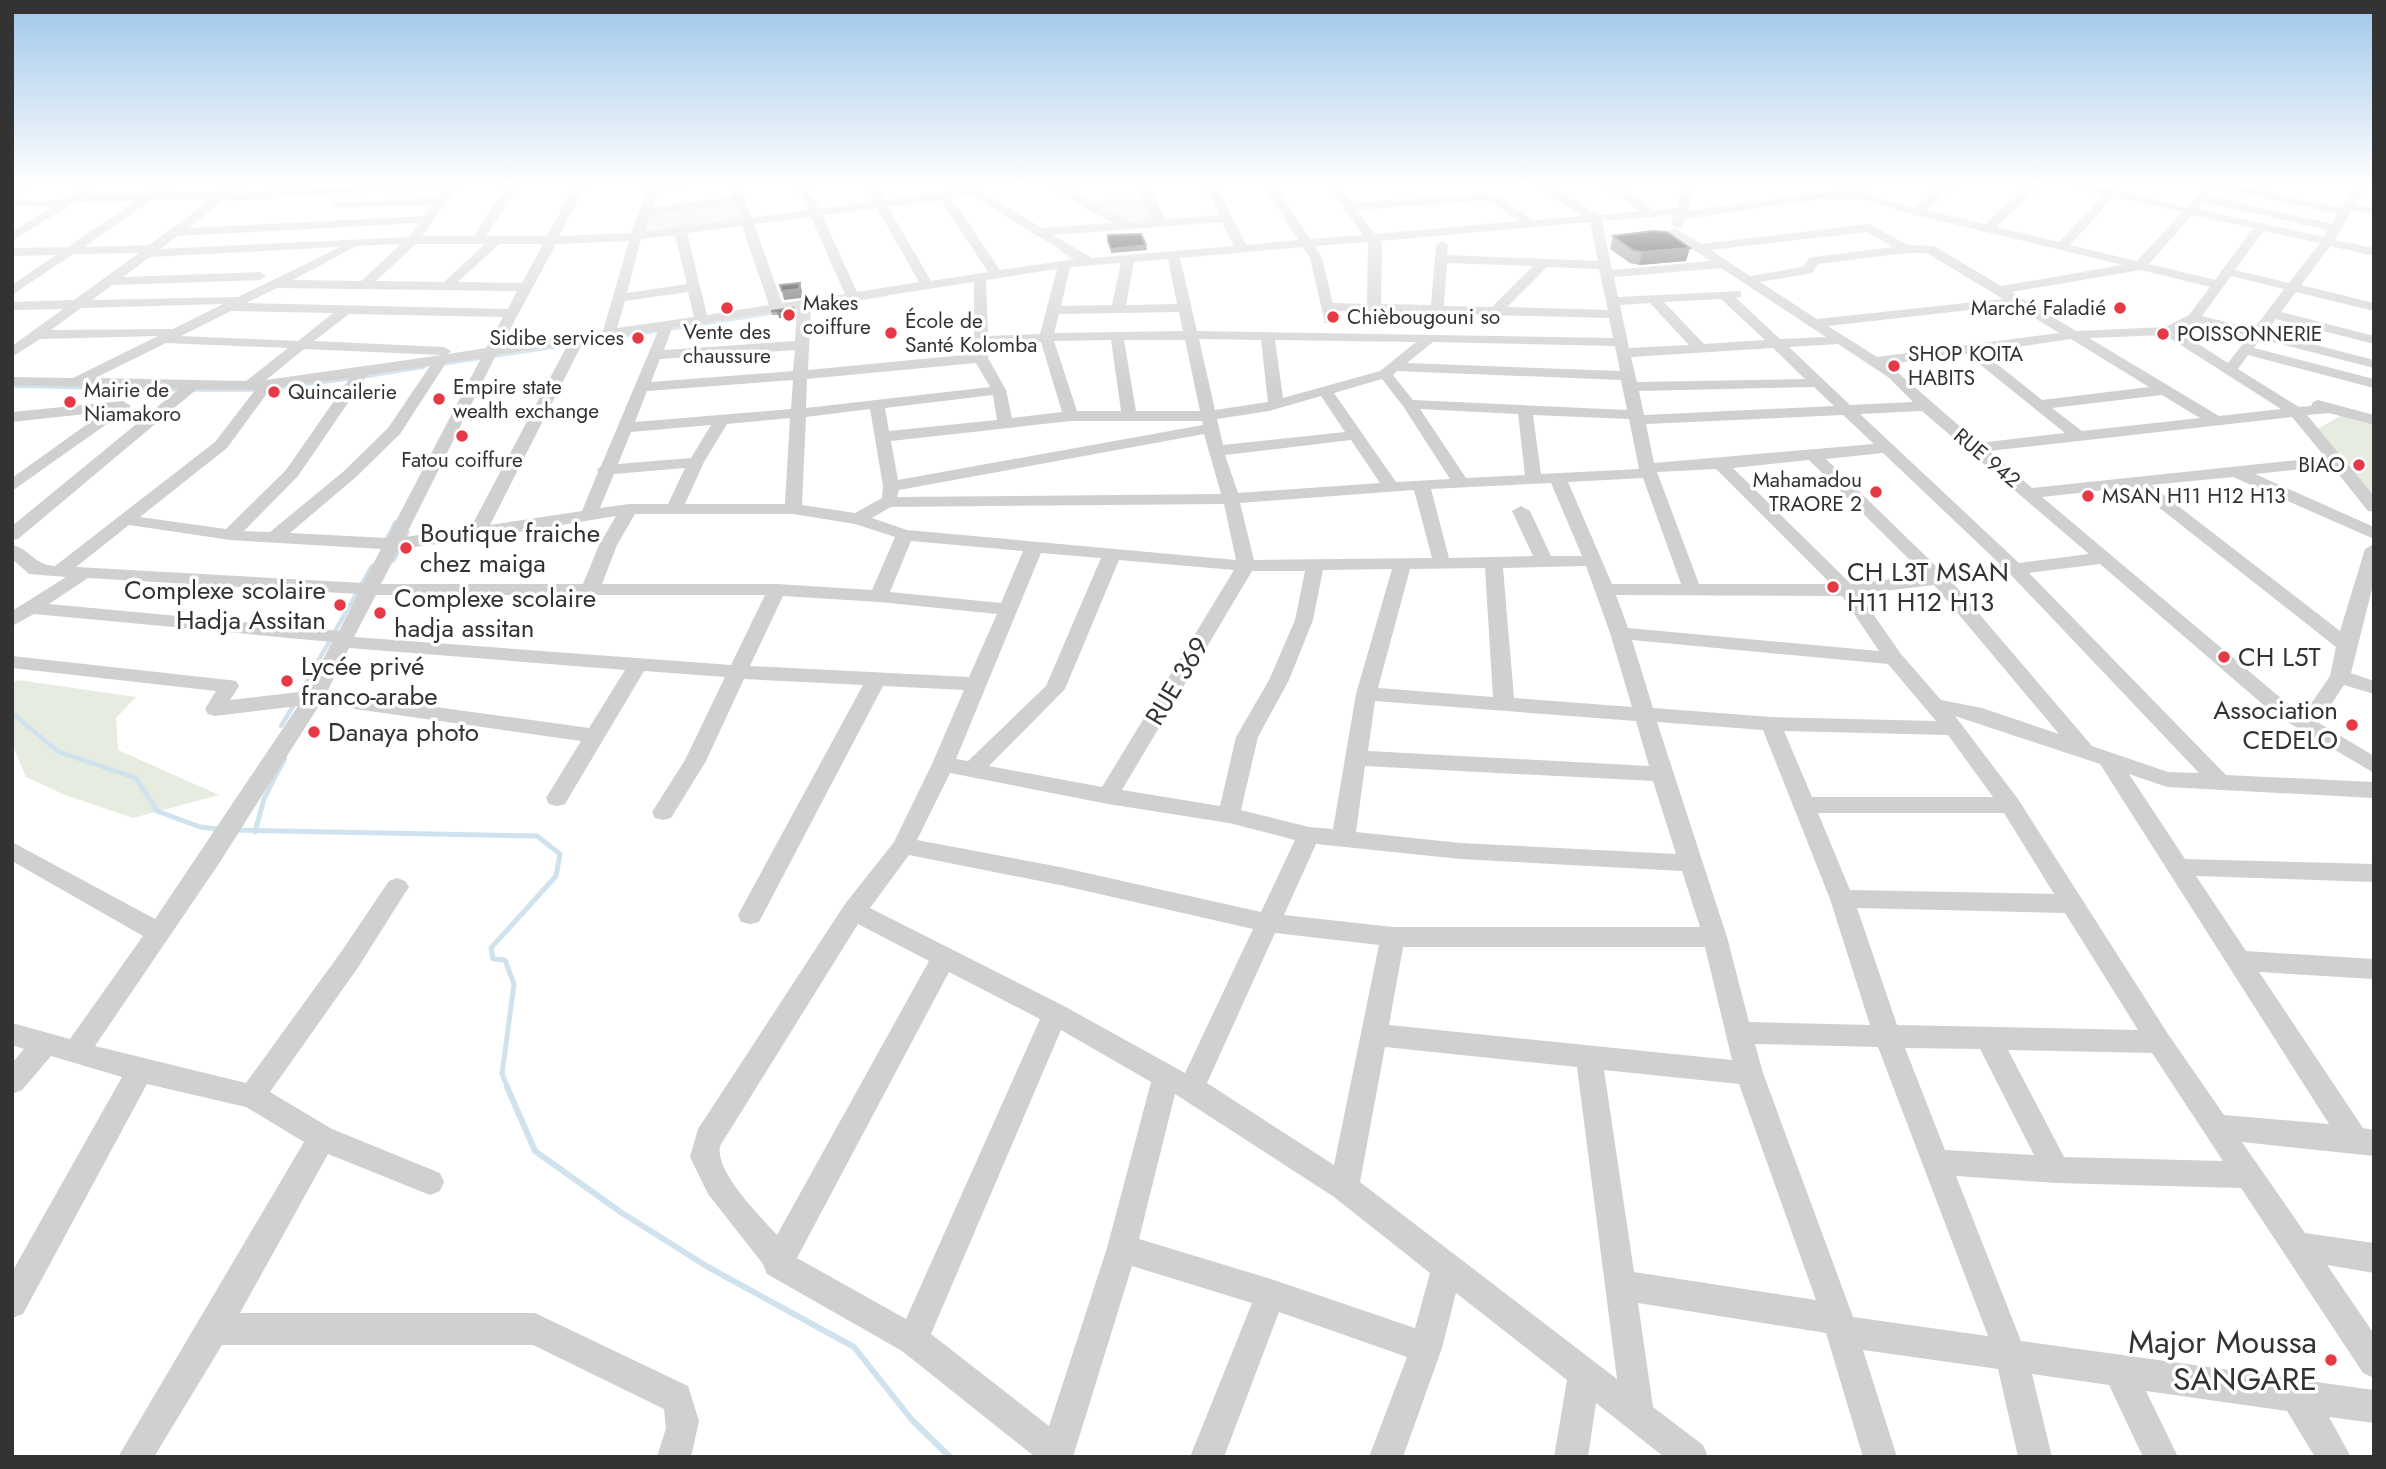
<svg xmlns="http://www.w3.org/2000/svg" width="2386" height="1469" font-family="Jost,sans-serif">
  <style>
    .green { fill: #e6ecdf }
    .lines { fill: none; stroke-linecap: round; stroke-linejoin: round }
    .stream-far4 { stroke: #cfe2ee; stroke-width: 2.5 }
    .stream-far3 { stroke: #cfe2ee; stroke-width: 3.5 }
    .stream-far2 { stroke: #cfe2ee; stroke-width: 4.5 }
    .stream-far1 { stroke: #cfe2ee; stroke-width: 5 }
    .stream { stroke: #cfe2ee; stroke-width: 6 }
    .minor { fill: #d0d0d0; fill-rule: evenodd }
    .wall { fill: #8c8c8c }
    .shaded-wall { fill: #5f5f5f }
    .building { fill: #1a1a1a; stroke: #5f5f5f; stroke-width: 2 }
    .poi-dot { fill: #e63946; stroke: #fff; stroke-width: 2.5 }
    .labels { text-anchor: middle; stroke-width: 7; stroke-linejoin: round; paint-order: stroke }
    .far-poi-label { font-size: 21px; fill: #333; stroke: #fff; text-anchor: start }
    .far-street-label { font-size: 21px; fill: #333; stroke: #fff }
    .poi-label { font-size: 26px; fill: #333; stroke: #fff; text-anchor: start }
    .street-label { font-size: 26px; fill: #333; stroke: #fff }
    .near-poi-label { font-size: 32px; fill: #333; stroke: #fff; text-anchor: end }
  </style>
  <rect width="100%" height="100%" fill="#fff"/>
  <g class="green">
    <path d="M1142,197l13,23 -30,2 -40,-20z"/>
    <path d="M734,203l8,17 -96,14 -5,-2 6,-17z"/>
    <path d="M2340,416l34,9v75l-58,-70z"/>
    <path d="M18,680l118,17 -20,21 2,32 101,45 -86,23 -68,-23 -39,-18 -14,-33v-61z"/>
  </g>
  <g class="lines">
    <g class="stream-far4">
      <path d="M1060,249l13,10"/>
      <path d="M861,299l26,-4"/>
      <path d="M583,343l194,-30"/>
    </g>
    <g class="stream-far3">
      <path d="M443,364l151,-23"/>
      <path d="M363,377l61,-10"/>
      <path d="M12,386l168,4"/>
      <path d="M193,390h64"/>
      <path d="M266,390l89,-12"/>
      <path d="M387,538l8,-16"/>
      <path d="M405,538l3,-6"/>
    </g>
    <g class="stream-far2">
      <path d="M386,540l2,-3"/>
      <path d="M393,561l13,-24"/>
      <path d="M299,695l73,-129"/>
      <path d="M12,713l47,39 77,26 3,5"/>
      <path d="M281,726l14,-23"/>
      <path d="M272,783l13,-24"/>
    </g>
    <g class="stream-far1">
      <path d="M138,781l19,30 43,16 19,2"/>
      <path d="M235,830l302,6 23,18 -4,22 -65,72 2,11 12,1 9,24 -12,90 6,14"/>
      <path d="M255,832l9,-33 9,-18"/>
    </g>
    <path class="stream" d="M507,1087l28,64 87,62 86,54 146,80 58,73 38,37"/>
    <g class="minor">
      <path d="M17,185h15l-20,10v-8z"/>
      <path d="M158,185h14l-10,8 60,-1 9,-7h13l-11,9 143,-9h62l-6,3 -209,13 -35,27 236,-12 8,-11 -95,3 -6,-3 6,-3 100,-4 9,-13h12l-36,51h52l33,-51h12l-33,51h61l28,-51h12l-28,51 72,-3 19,-48h38l-6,3 -23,3 -6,16 80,-10 -5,-12h12l11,33 57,-8 -12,-25h12l11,24 55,-7 -10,-17h12l8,15 78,-10 -6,-5h14l72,43 71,-5 -68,-38h15l69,37 25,-2 -18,-35h12l18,34 53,-4 -15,-30h12l30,60 52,-5 -35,-55h12l35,54 53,-4 -36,-50h12l13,18 133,-9 15,3 33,23 51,-4 -51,-31h14l52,30 41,-4 -39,-26h14l39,25 23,-2 7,-23h12l-8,26 131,-18 32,-2 -6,-6h12l21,14 36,8 29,-22h13l-31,25 60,14 42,-39h13l-44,42 63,15 45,-47 -35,-10h22l96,22 20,-22h26l109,23 14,-23h12l-12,19 18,3v7l-22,-4 -17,30 39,8v8l-44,-10 -29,39 73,18v8l-78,-19 -15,20 93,24v8l-98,-25 -10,13 108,28v8l-114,-29 -6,9 120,31v9l-126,-33 -10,14 61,38 12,-1 2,-4 5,-2 56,15v10l-45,-12 -22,2 67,81v16l-6,-1 -36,-45 -77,8 119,53v12l-141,-62 -82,8 189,146 25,-82 9,-5v37l-23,92 23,8v13l-30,-9 -25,38 55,33v17l-100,-59 -174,-150 -71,9 197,202 148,7v16l-207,-11 -38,-13 56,85 189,5v18l-178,-6 50,75 128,8v20l-115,-7 104,156 11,2v26l-132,-14 63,91 69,10v30l-47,-8 47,69v44l-11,-5 -122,-185 -185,-5 -100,-7 65,165 353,49v33l-45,-6 22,40h-36l-28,-46 -141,-20 32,66h-35l-34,-72 -77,-11 20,83h-34l-20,-88 -135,-19 34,107h-34l-37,-124 -188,-30 15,104 50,38 5,12h-44l-68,-54 -8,54h-34l13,-77 -111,-87 -14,55 -39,109h-34l38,-100 -128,-45 -55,145h-34l62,-154 -120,-37 -59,191h-38l-133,-106 -135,-77 -4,-10 -55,-70 -18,-37 8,-28 147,-225 49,-62 38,-78 32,-74 -81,-4 -124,236 -9,2 -9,-2 -3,-7 125,-230 -119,-6 -38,82 -35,57 -8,2 -8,-2 -3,-6 33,-52 40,-83 -81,-6 -79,133 -8,2 -8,-2 -3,-6 35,-57 -261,-37 -100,158 -125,184 151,37 95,-131 48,-71 8,-3 8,3 4,6 -4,6 -46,73 -89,126 62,37 108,44 4,9 -4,9 -10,4 -102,-41 -88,159h295l153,73 11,35 -8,36h-34l9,-29 -2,-19 -131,-64h-311l-68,112h-36l186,-315 -58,-35 -99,-23 -124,230 -11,4v-46l110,-195 -71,-21 -29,34 -10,4v-31l12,-14 -12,-4v-22l58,16 73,-103 -131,-75v-19l143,77 143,-213 -83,10 -7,-2 -3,-5 11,-18 -204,-23v-12l217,24 7,1 3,5 -9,14 77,-9 25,-49 -298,-28 -22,12v-15l54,-34 -37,-3 -17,-15v-14c19,4 20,19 43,21l160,-124 40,-52 -58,-1 -179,150 -6,1v-14l167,-137 -167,-4v-8l61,1 85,-42 -118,3 -28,18v-11l51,-37 -51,1v-8l62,-2 65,-47 -66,1 -61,41v-10l44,-30 -44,1v-8l56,-1 67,-46 -60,1 -63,39v-9l40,-25 -40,-1v-6h50l22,-11 6,3 -3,3 59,-1zM2216,188l122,26 -6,10 -123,-28zM972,196l104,63 -76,11 -49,-72zM2114,197l68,15 -45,49 -67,-16zM1858,198l53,16 212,51 -122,21 -67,-40 -26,-1 -39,-21 -168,20 -27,-16 -6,4 2,3 41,26 -99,9 -10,-49 72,-6 -3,9 6,4 4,-1 4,-8 134,-20zM212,199l-63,46 -65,2 67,-47zM941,200l47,72 -57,9 -43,-74zM1485,200l7,2 27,19 -144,13 -18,-24zM2204,202l124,28 -4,7 -126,-28zM735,204l5,15 -96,13 6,-17zM877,208l42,74 -62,10 -35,-77zM2192,215l61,13 -38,52 -66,-16zM811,217l34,77 -63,9 -28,-79zM1222,222l12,24 -142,12 -39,-23zM1590,222l8,39 -151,-6 1,-10 -6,-4 -6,4 -5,60 -50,-1 1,-60 -2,-3zM419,223l-10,14 -249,12 18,-13zM742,226l27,79 -62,10 -20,-82zM2263,231l57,12 -31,40 -54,-13zM1867,232l26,15 -80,10 -4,1 -6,9 -53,9 -39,-26zM675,235l12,49 -60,9 14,-54zM629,241l-26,90 -102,15 55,-102zM1368,242l-1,62 -34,-1 -11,-45 -7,-12zM401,244l-40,37 -68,-1 63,-34zM416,244h69l-41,38 -68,-1zM499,244h44l-21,39 -64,-1zM340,247l-102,50 -146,3 20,-15 148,-5 6,-4 -6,-4 -137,5 27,-20zM1303,247l7,11 15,65h10v-12l274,7 4,20 -416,-7 -17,-73zM1906,253h21l76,46 -186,20 -57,-37 52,-9 6,-9zM1168,259l9,45 -51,1 8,-43zM1121,263l-9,42 -51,1 9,-39zM1447,263l86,3 -41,41 -48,-1zM1547,267l52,2 9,41 -101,-3zM1721,268l105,69 -46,2 -44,-41 5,-1v-6l-123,6 -4,-20zM1057,269l-17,65 -52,2 -2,-56zM2141,270l69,17 -21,28 -24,12 -89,4 -65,-39zM2231,276l53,13 -30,40 -52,-13zM974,282v72l-166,16 3,-63zM277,288h1l239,3 -9,18 -262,-6zM688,292l6,25 -77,11 8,-27zM1721,299l44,41 -61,4 -40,-42zM1650,303l39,42 -60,3 -9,-43zM223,304l-50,25 -122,1 30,-22zM2014,305l45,28 -182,24 -49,-31zM797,309l-2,32 -131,9 8,-22zM231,311l102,2 -35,28 -117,-5zM1179,312l4,19 -129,2 5,-19zM349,314l154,3 -17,31 -38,6 3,-3 -7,-4 -130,-6zM2196,323l53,13 -21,27 -50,-32zM658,331l-57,135 -4,4 1,2 -16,39 -92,14 93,-183zM2165,335l116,74 -62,7 -130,-78zM1199,339l62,1 7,62 -53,8zM2071,339l78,48 -107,13 -60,-48zM1111,340l10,71h-44l-23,-70zM1124,340h61l15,71h-64zM1275,340l141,2 -36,29 -97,27zM1041,342l21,70 -50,6 -6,-28 -18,-32v-14zM1433,342l182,4 5,25 -213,-8zM166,343l122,5 -42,33 -151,-3zM568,344l-97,183 -66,10 91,-182zM1838,344l50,33 25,25 -63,3 -61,-58zM1773,348l32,31 -168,3 -6,-25zM304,349l138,6 -176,25zM795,350l-2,21 -142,11 9,-23zM1967,354l98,79 -86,10 -91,-79zM481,358l-94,180 -97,-5 66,-56 44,-43 46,-71zM976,363l14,24 -184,21 1,-29zM430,366l-42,62 -44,43 -74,61 -26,-1 54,-55 69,-101zM1397,371l224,9 6,30 -214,-10 -20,-25zM350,378l-64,92 -60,59 -86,-12 87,-69 44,-60zM1382,379l21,27 47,73 -54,3 -62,-89zM793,380l-2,29 -156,13 12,-31zM1814,387l20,19 -190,9 -5,-24zM993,395l4,25 -108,11 -4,-23zM2162,395l38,23 -118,13 -30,-23zM1321,396l24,36 -122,13 -6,-26 52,-8zM870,409l13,77 -1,12 -27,15 -53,-8 4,-88zM1420,409l98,5 7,61 -59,3zM1922,411l167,143 -70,9 -159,-149zM1533,415l96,4 10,50 -98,5zM1843,415l31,29 -220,19 -8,-39zM2292,417l33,40 -293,31 -43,-37zM790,418l-5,86h-100l19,-42 23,-38zM1071,421h131l1,4 -305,55 -7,-39zM711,425l-20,33 -73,6 13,-32zM1204,434l17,60 -324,3 2,-7zM1351,440l29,43 -142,10 -13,-38zM1883,453l118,112 -58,8 -117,-114zM1809,460l116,115 -74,9 -118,-116zM685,468l-17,36h-39l-29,4 14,-34zM1716,469l115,115h-132l-42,-112zM1643,478l38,106h-69l-44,-102zM1551,483l31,73h-31l-21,-45 -9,-5 -9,5 21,45 -84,2 -18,-69zM2133,487l203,160 -6,29 -26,38 -16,-10 -246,-207zM1414,490l18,68 -178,2 -14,-57zM1224,504l12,56 -329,-30 -35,-12 19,-11zM635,514h158l62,10 40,13 -23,53 -95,-6h-175l15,-39zM616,516l-17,29 -16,39h-202l18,-35 77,-10zM129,525l101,15 151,9 -18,34 -287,-16zM911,541l112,10 -22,52 -111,-11zM1041,553l60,5 -55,128 -78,75 -12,-2zM1119,560l115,10 -132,217 -113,-21 76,-77zM1586,566l24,67 22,74 -118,-9 -11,-130zM1485,568l8,129 -115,-9 32,-119zM1392,569l-36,125 -23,135 -24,-2 -68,-17 17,-73 31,-57 24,-60 10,-50zM1252,571h53l-10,49 -26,60 -33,57 -16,69 -98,-16zM2011,575l188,198 -31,-1 -76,-26 -140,-164zM88,578l270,16 -19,37 -290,-27zM1934,585l125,149 -77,-26 -41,-8 -40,-46 -42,-60zM376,595h389l-34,70 -377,-28zM1616,595l226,1 37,55 -251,-23zM783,596l96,6 118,12 -28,63 -219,-11zM1632,640l256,24 48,57 -165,-4 -118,-9zM349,648l276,22 -36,58 -262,-36zM1375,701l261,20 13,45 -281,-15zM1955,716l145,48 229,360 -105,-9 -56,-81 -150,-235zM1657,722l106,8 67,169 40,126 -121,-3 -22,-85zM1784,731l164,4 45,62h-181zM1365,766l288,15 23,73 -216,-11 -104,-11zM950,773l158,31 121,19 66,17 -34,72 -201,-45 -143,-27zM1818,813h186l50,81 -204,-4zM1316,844l144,15 222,12 18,56h-307l-109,-12zM909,855l151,30 193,44 -68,144 -121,-67 -194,-98zM1857,908l208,5 73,117 -241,-5zM858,924l71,37 -152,274c-17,-19 -62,-63 -57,-89zM1275,933l104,12 -45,220 -127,-82zM1403,947h302l27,113 -343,-35zM949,972l91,47 -134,300 -109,-61zM1061,1030l90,52 -44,166 -58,178 -118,-92zM1755,1044l123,3 110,289 -135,-19 -90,-244zM1385,1047l192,20 40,312 -257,-197zM1905,1048l75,1 54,106 -89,-5zM2008,1050l144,3 71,108 -159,-4zM1604,1070l135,14 77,216 -182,-28zM1175,1094l159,103 96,76 -15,55 -144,-49 -132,-40z"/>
      <path d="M123,401l8,5 -3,3 -116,82v-13l92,-66 -92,10v-10z"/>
    </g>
  </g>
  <g class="wall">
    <path d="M1613,236l73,25 -47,4 -9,-2 -20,-14z"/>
    <path d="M793,308l1,8 -15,2v-3h-7l-1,-4z"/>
  </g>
  <g class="shaded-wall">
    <path d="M1146,245l1,5 -36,3v-4z"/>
    <path d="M1690,248l-4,13 -47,4 3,-13z"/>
    <path d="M800,283l2,8 -1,7 -17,2 -2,-9z"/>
    <path d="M793,308l1,8 -15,2 -1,-5z"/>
  </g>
  <g class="building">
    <path d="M1653,231l14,1 23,16 -48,4 -9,-2 -20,-14z"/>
    <path d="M1141,234l5,11 -35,4 -3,-8v-6z"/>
    <path d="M800,283l-1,6 -17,2 -2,-6z"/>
    <path d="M793,308v4l-15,1v-2h-7z"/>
  </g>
  <linearGradient id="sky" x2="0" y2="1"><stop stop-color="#9ec6ea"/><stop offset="0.47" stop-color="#fff"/><stop offset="1" stop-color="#fff" stop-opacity="0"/></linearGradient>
  <rect width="2386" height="391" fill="url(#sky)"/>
  <g class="poi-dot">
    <circle cx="727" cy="308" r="7"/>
    <circle cx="2120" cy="308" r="7"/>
    <circle cx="789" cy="315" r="7"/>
    <circle cx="1333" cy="317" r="7"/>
    <circle cx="891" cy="333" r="7"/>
    <circle cx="2163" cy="334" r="7"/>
    <circle cx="638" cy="338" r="7"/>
    <circle cx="1894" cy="366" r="7"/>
    <circle cx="274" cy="392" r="7"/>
    <circle cx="439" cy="399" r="7"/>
    <circle cx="70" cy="402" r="7"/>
    <circle cx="462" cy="436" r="7"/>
    <circle cx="2359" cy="465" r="7"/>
    <circle cx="1876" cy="492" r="7"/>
    <circle cx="2088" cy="496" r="7"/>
    <circle cx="406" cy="548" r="7"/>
    <circle cx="1833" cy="587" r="7"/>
    <circle cx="340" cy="605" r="7"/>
    <circle cx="380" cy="613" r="7"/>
    <circle cx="2224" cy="657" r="7"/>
    <circle cx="287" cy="681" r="7"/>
    <circle cx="2352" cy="725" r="7"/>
    <circle cx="314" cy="732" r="7"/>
    <circle cx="2331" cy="1360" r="7"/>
  </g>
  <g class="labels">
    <g class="far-poi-label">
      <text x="803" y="310">Makes<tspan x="803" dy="24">coiffure</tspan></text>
      <text x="2106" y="315" text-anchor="end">Marché Faladié</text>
      <text x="1347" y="324">Chièbougouni so</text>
      <text x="905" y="328">École de<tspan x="905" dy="24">Santé Kolomba</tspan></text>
      <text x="727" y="339" text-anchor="middle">Vente des<tspan x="727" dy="24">chaussure</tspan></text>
      <text x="2177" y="341">POISSONNERIE</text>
      <text x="624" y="345" text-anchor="end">Sidibe services</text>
      <text x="1908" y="361">SHOP KOITA<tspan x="1908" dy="24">HABITS</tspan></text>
      <text x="453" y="394">Empire state<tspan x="453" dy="24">wealth exchange</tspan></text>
      <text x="84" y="397">Mairie de<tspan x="84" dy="24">Niamakoro</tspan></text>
      <text x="288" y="399">Quincailerie</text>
      <text x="462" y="467" text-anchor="middle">Fatou coiffure</text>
      <text x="2345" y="472" text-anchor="end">BIAO</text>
      <text x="1862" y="487" text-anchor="end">Mahamadou<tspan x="1862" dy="24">TRAORE 2</tspan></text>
      <text x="2102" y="503">MSAN H11 H12 H13</text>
    </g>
    <g class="far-street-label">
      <text transform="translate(1987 458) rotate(40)" y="7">RUE 942</text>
    </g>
    <g class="poi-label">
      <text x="420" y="542">Boutique fraiche<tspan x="420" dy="30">chez maiga</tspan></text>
      <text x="1847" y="581">CH L3T MSAN<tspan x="1847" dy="30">H11 H12 H13</tspan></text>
      <text x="326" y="599" text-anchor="end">Complexe scolaire<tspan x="326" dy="30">Hadja Assitan</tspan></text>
      <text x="394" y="607">Complexe scolaire<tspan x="394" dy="30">hadja assitan</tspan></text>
      <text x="2238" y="666">CH L5T</text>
      <text x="301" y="675">Lycée privé<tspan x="301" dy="30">franco-arabe</tspan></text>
      <text x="2338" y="719" text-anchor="end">Association<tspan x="2338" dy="30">CEDELO</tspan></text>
      <text x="328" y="741">Danaya photo</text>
    </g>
    <g class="street-label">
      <text transform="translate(1177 681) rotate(-59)" y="9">RUE 369</text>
    </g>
    <g class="near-poi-label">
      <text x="2317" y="1353">Major Moussa<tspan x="2317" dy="37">SANGARE</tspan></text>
    </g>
  </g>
  <rect width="2386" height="1469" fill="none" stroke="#333333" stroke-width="28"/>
</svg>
